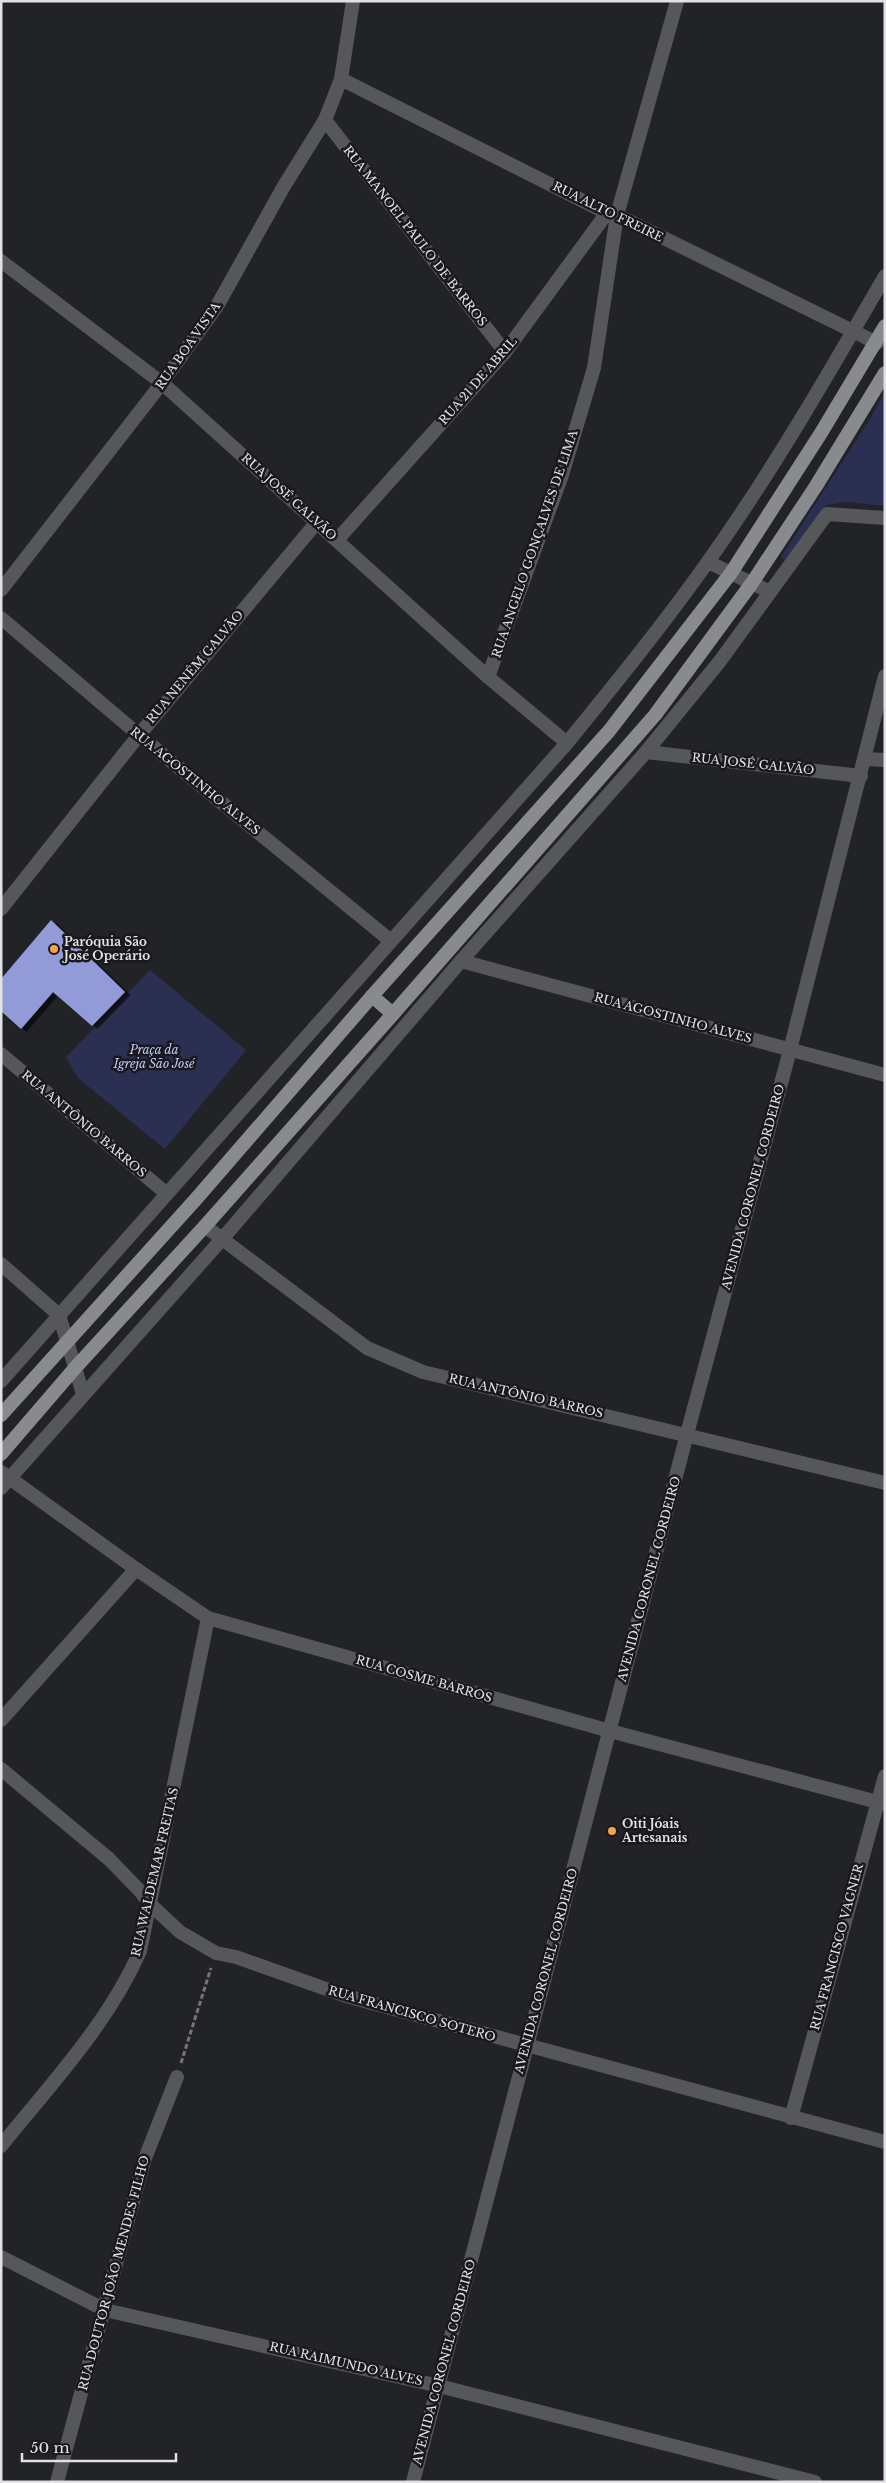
<svg xmlns="http://www.w3.org/2000/svg" width="886" height="2483" font-family="'Libre Baskerville',serif">
  <style>
    .green { fill: #2b2f52 }
    .building { fill: #929bd8; filter: url(#shadow) }
    .lines { fill: none; stroke-linecap: round; stroke-linejoin: round }
    .path { stroke: #757579; stroke-width: 3; stroke-dasharray: 5 2.5; stroke-linecap: butt }
    .minor { stroke: #565759; stroke-width: 14 }
    .tertiary { stroke: #565759; stroke-width: 14 }
    .primary { stroke: #898a8e; stroke-width: 14 }
    .poi-dot { fill: #f4a444; stroke: #19191d; stroke-width: 2 }
    .labels { text-anchor: middle; stroke-width: 5; stroke-linejoin: round; paint-order: stroke }
    .street-label { font-size: 12px; fill: #e2e2e5; stroke: #19191d }
    .poi-label { font-size: 12px; font-weight: bold; fill: #e2e2e5; stroke: #19191d; text-anchor: start }
    .park-label { font-size: 12px; font-style: italic; fill: #c0c9fc; stroke: #19191d }
  </style>
  <defs>
    <filter id="shadow"><feDropShadow dx="5.5" dy="3" stdDeviation="0" flood-color="#0009"/></filter>
  </defs>
  <rect width="100%" height="100%" fill="#222327"/>
  <g class="green">
    <path d="M883,395l2,111 -38,-4 -21,3 -41,55 -4,-3 89,-138z"/>
    <path d="M150,970l96,80 -81,99 -87,-71 -12,-21z"/>
  </g>
  <path class="building" d="M51,920l74,72 -33,34 -39,-34 -32,37 -20,-18v-32z"/>
  <g class="lines">
    <path class="path" d="M181,2063l30,-95"/>
    <g class="minor">
      <path d="M341,79l266,134 10,2 260,128"/>
      <path d="M325,120l180,232"/>
      <path d="M1,261l161,122 326,294 79,66"/>
      <path d="M337,540l168,-188 102,-139"/>
      <path d="M708,562l62,30"/>
      <path d="M1,590l161,-207 55,-77 67,-120 41,-66 16,-41 12,-78"/>
      <path d="M1,618l138,117 252,206"/>
      <path d="M488,677l74,-202 32,-107 23,-153 60,-214"/>
      <path d="M646,752l215,24"/>
      <path d="M865,759l20,1"/>
      <path d="M1,909l138,-174 178,-213"/>
      <path d="M461,961l424,114"/>
      <path d="M1,1054l166,140"/>
      <path d="M205,1226l162,122 56,24 462,111"/>
      <path d="M1,1264l58,51 24,79"/>
      <path d="M1,1381l566,-638c48,-59 96,-118 140,-180 65,-91 122,-190 178,-287"/>
      <path d="M1,1472l135,97 72,49 402,113 275,73"/>
      <path d="M1,1488l222,-250 238,-277 185,-209 74,-91 107,-147 58,4"/>
      <path d="M1,1720l135,-151"/>
      <path d="M1,1769l108,90 32,33 9,12 30,28 36,21 20,4 110,39 539,146"/>
      <path d="M791,2118l94,-342"/>
      <path d="M1,2146c49,-61 107,-122 139,-195l68,-333"/>
      <path d="M1,2257l104,53 334,76 376,96"/>
      <path d="M57,2482l87,-321 33,-84"/>
    </g>
    <path class="tertiary" d="M413,2482l274,-1048 103,-384 95,-374"/>
    <g class="primary">
      <path d="M372,996l21,18"/>
      <path d="M1,1415l195,-216 176,-203 237,-265 122,-158 90,-140 64,-107"/>
      <path d="M1,1454l74,-86 130,-142 188,-212 262,-299 97,-132 64,-97 69,-113"/>
    </g>
  </g>
  <g class="poi-dot">
    <circle cx="54" cy="949" r="5"/>
    <circle cx="612" cy="1831" r="5"/>
  </g>
  <g class="labels">
    <g class="street-label">
      <text transform="translate(608 212) rotate(26)" y="4">RUA ALTO FREIRE</text>
      <text transform="translate(415 236) rotate(52)" y="4">RUA MANOEL PAULO DE BARROS</text>
      <text transform="translate(188 346) rotate(-55)" y="4">RUA BOA VISTA</text>
      <text transform="translate(478 381) rotate(-49)" y="4">RUA 21 DE ABRIL</text>
      <text transform="translate(289 497) rotate(42)" y="4">RUA JOSÉ GALVÃO</text>
      <text transform="translate(535 544) rotate(-71)" y="4">RUA ANGELO GONÇALVES DE LIMA</text>
      <text transform="translate(195 667) rotate(-50)" y="4">RUA NENÉM GALVÃO</text>
      <text transform="translate(753 764) rotate(6)" y="4">RUA JOSÉ GALVÃO</text>
      <text transform="translate(195 781) rotate(39)" y="4">RUA AGOSTINHO ALVES</text>
      <text transform="translate(673 1018) rotate(15)" y="4">RUA AGOSTINHO ALVES</text>
      <text transform="translate(84 1124) rotate(40)" y="4">RUA ANTÔNIO BARROS</text>
      <text transform="translate(753 1187) rotate(-75)" y="4">AVENIDA CORONEL CORDEIRO</text>
      <text transform="translate(526 1396) rotate(13)" y="4">RUA ANTÔNIO BARROS</text>
      <text transform="translate(649 1579) rotate(-75)" y="4">AVENIDA CORONEL CORDEIRO</text>
      <text transform="translate(424 1679) rotate(16)" y="4">RUA COSME BARROS</text>
      <text transform="translate(155 1872) rotate(-77)" y="4">RUA WALDEMAR FREITAS</text>
      <text transform="translate(837 1947) rotate(-75)" y="4">RUA FRANCISCO VAGNER</text>
      <text transform="translate(546 1971) rotate(-75)" y="4">AVENIDA CORONEL CORDEIRO</text>
      <text transform="translate(412 2014) rotate(16)" y="4">RUA FRANCISCO SOTERO</text>
      <text transform="translate(114 2273) rotate(-75)" y="4">RUA DOUTOR JOÃO MENDES FILHO</text>
      <text transform="translate(444 2362) rotate(-75)" y="4">AVENIDA CORONEL CORDEIRO</text>
      <text transform="translate(346 2364) rotate(13)" y="4">RUA RAIMUNDO ALVES</text>
    </g>
    <g class="poi-label">
      <text x="64" y="946">Paróquia São<tspan x="64" dy="14">José Operário</tspan></text>
      <text x="622" y="1828">Oiti Jóais<tspan x="622" dy="14">Artesanais</tspan></text>
    </g>
    <g class="park-label">
      <text x="154" y="1054">Praça da<tspan x="154" dy="14">Igreja São José</tspan></text>
    </g>
  </g>
  <rect width="886" height="2483" fill="none" stroke="#e2e2e5" stroke-width="5"/>
  <path d="M22 2453v8h154v-8" fill="none" stroke="#e2e2e5" stroke-width="2.5"/>
  <text x="30" y="2453" font-size="15" fill="#e2e2e5" stroke="#19191d" stroke-width="4" paint-order="stroke">50 m</text>
</svg>
